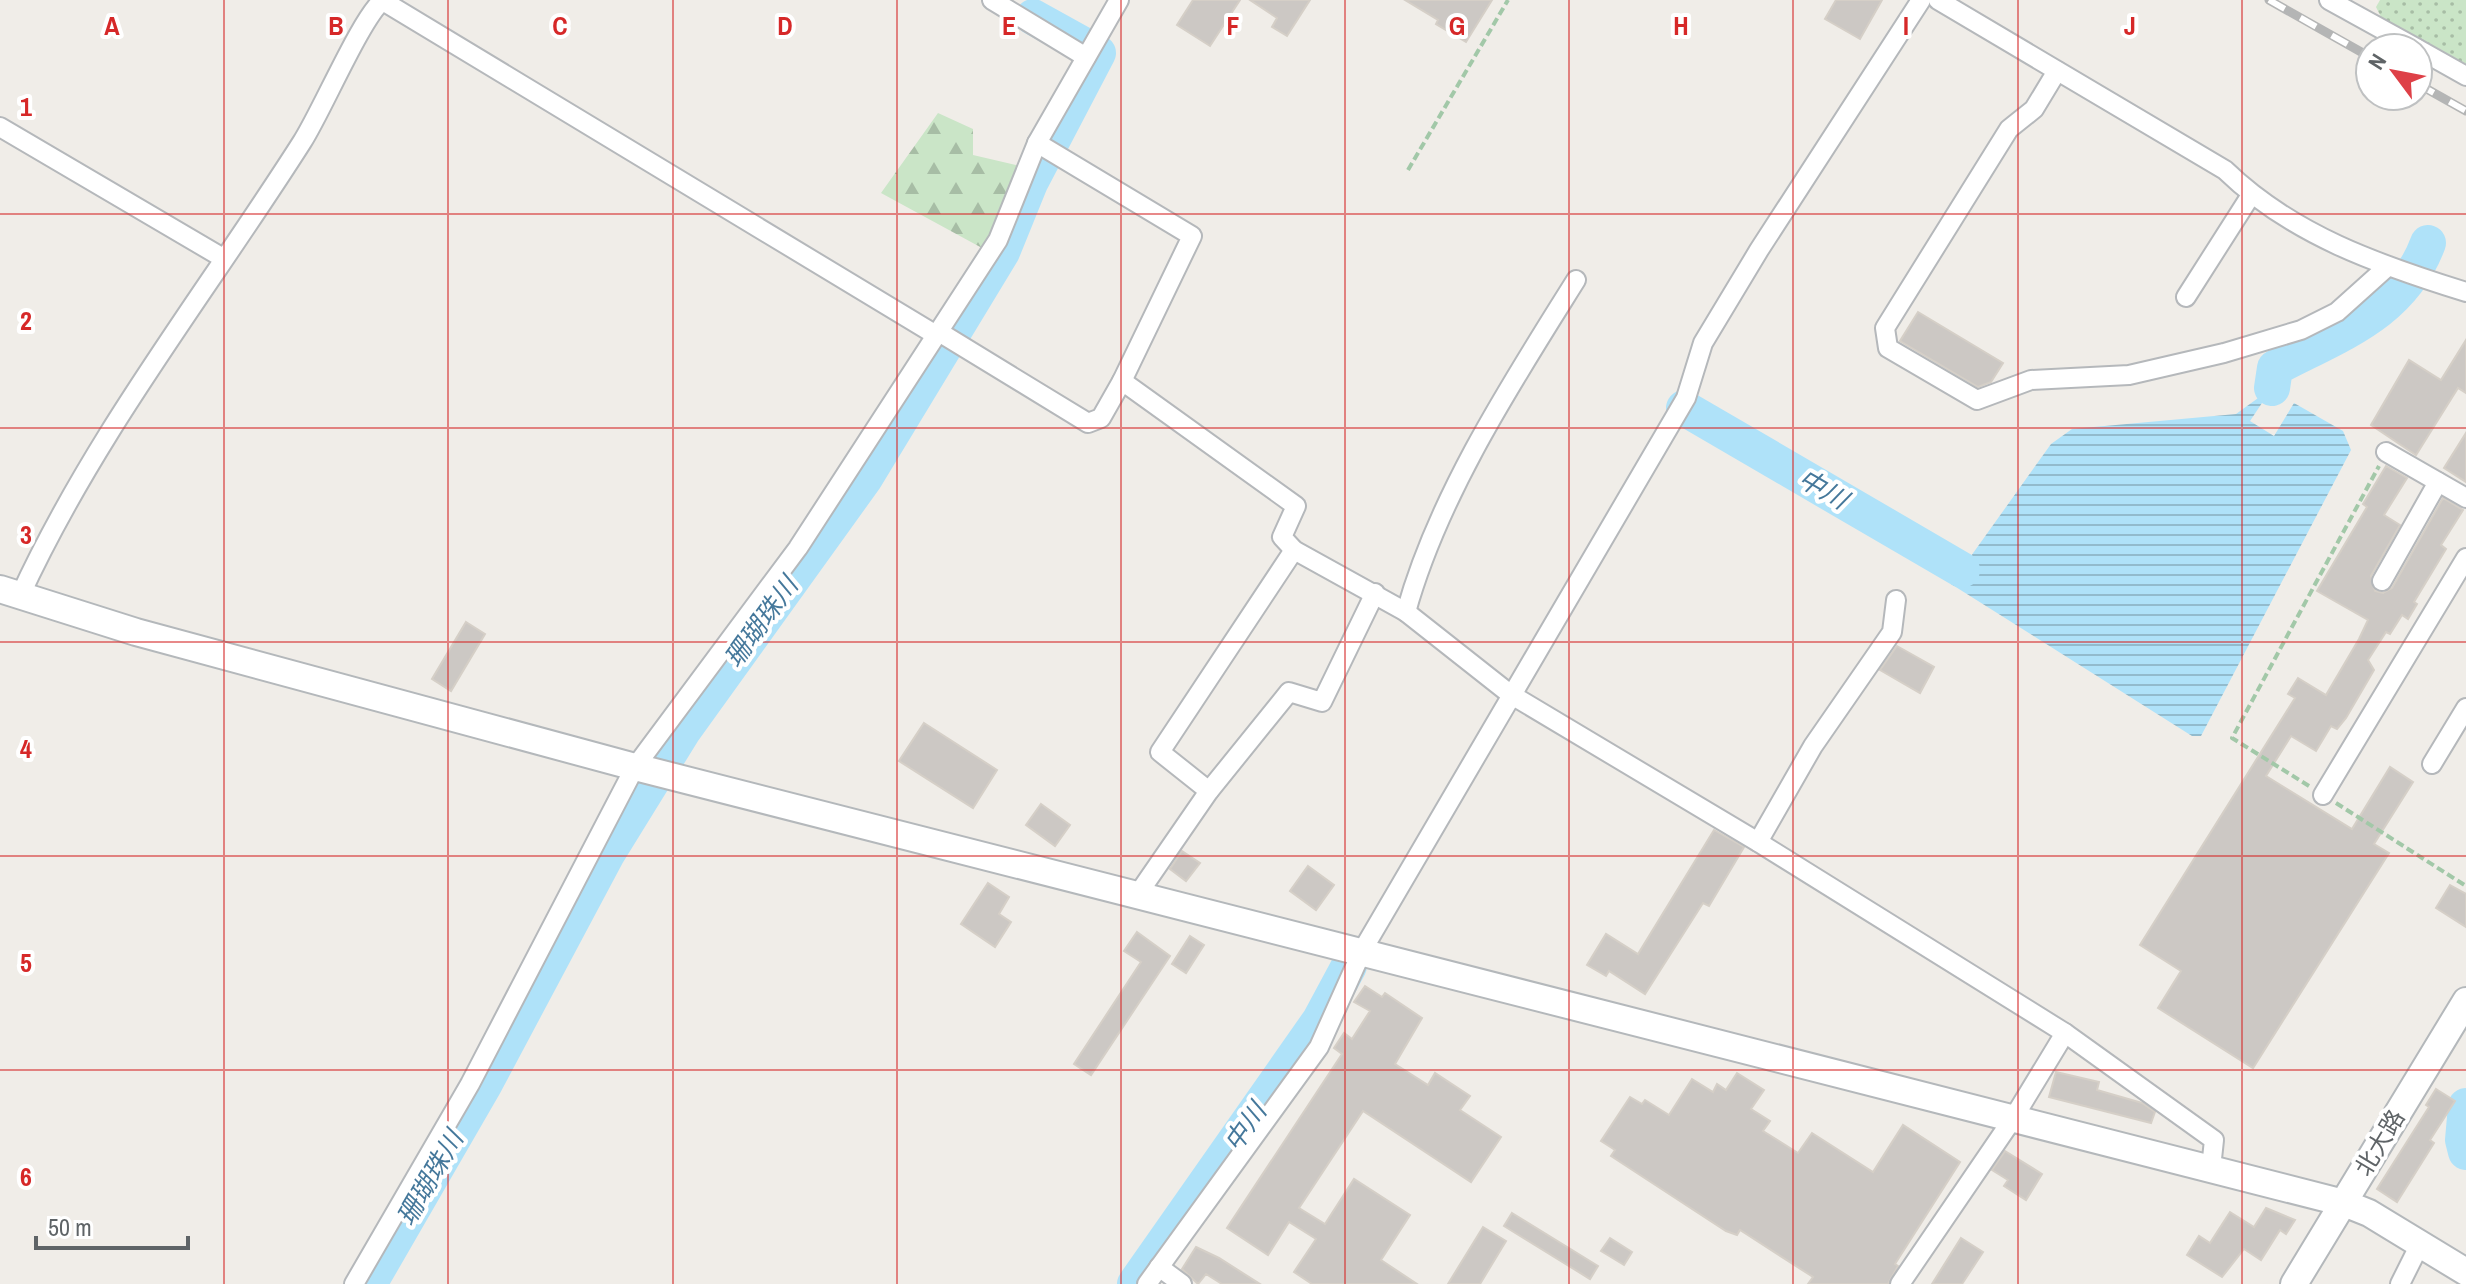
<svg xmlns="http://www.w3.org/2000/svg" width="2466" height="1284" font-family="'Archivo Narrow','Noto Sans JP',sans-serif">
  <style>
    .forest { fill: url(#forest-firs) }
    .park { fill: url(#park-dots) }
    .water { fill: url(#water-rules) }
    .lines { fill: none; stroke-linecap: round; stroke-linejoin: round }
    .river { stroke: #afe2f9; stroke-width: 36 }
    .building { fill: #ccc8c4; stroke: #d5cfc7; stroke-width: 2 }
    .street-casing { stroke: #b5b8bb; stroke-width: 22 }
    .secondary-casing { stroke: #b4b8bb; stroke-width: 30 }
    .path { stroke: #a2c8a8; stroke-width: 4; stroke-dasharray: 8 4; stroke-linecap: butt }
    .street { stroke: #fff; stroke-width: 18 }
    .secondary { stroke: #fff; stroke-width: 26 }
    .rail-casing { stroke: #b4b5b5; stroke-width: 9 }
    .rail { stroke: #fff; stroke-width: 6; stroke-dasharray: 18; stroke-linecap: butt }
    .grid { fill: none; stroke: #d62828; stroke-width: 2; stroke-opacity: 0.55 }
    .labels { text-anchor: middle; stroke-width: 8; stroke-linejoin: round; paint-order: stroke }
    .street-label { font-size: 24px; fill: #5f6467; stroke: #fff }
    .water-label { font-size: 26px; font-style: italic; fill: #45789b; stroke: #fff }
    .grid-label { font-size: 26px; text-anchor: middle; font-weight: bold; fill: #d62828; stroke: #fff; stroke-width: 8; stroke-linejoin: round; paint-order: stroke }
  </style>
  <defs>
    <pattern id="forest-firs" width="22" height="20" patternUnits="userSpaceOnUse" patternTransform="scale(2)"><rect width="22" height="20" fill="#cae5c7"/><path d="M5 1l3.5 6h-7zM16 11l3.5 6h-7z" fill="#a7bda5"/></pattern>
    <pattern id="park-dots" width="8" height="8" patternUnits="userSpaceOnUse" patternTransform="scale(2)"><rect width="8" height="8" fill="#cae5c7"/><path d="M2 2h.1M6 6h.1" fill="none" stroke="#a7bda5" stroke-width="1.8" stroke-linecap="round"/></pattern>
    <pattern id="water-rules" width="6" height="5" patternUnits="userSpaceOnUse" patternTransform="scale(2)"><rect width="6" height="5" fill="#afe2f9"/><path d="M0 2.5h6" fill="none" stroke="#92bbcd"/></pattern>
  </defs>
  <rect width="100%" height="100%" fill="#f0ede8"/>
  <path class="forest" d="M938,113l35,16v26l47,11 -23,60 -15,22 -101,-55z"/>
  <path class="park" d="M2380,0h86v64l-85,-47 -5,-10z"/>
  <path class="water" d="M2272,388l-22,33 24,15 20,-33 49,28 8,19 -150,286h-9l-241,-152 100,-140 21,-15 164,-15z"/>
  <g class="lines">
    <g class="river">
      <path d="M2272,388l3,-20c64,-34 126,-53 153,-125"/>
      <path d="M1684,408l278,162"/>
      <path d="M2466,1106l-3,34 3,12"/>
      <path d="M369,1284l115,-199 123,-231 76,-123 182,-253 137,-226 28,-69 68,-130 -65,-36"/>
      <path d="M1135,1284l185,-264 29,-54"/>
    </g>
  </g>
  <g class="building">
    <path d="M1193,0h47l-30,46 -33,-21z"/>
    <path d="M1250,0h60l-23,36 -15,-9 5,-9z"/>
    <path d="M1405,0h87l-26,42 -30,-18 2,-4z"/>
    <path d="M1836,0h46l-22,39 -35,-20z"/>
    <path d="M1918,312l85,51 -12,19 -13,5 -78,-46z"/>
    <path d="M2466,340v53l-8,-5 -42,67 -45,-30 38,-65 32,20z"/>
    <path d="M2466,433v49l-22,-14z"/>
    <path d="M2386,466l21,12 -23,37 16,10 -29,51 4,15 8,2 9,-5 51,-90 20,12 -22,35 5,4 -32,53 3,2 -9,15 -6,-4 -12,19 -4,-2 -18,28 6,10 -28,48 -9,11 -6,-3 -15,25 -25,-15 -25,40 86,53 38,-62 23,15 -39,62 15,9 -136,215 -95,-60 23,-37 -41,-26 155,-247 -7,-4 10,-16 28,17 33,-56 9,-19 -51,-29 50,-84 -4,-3z"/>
    <path d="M466,622l19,12 -34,57 -19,-12z"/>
    <path d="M1897,646l37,21 -14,26 -40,-23z"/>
    <path d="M924,723l73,47 -24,38 -74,-47z"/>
    <path d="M1041,804l29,21 -15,21 -29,-21z"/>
    <path d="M1714,830l30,17 -35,59 -6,-3 -58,91 -36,-23 -3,5 -19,-11 19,-31 32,20z"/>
    <path d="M1182,851l18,12 -14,18 -16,-12z"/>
    <path d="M1308,866l26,19 -18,25 -26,-19z"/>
    <path d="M988,883l21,14 -10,17 12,8 -16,25 -34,-23z"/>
    <path d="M2450,885l16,9v33l-30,-19z"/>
    <path d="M1137,932l33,24 -79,119 -17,-11 67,-102 -17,-11z"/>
    <path d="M1190,936l14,9 -18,28 -14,-9z"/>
    <path d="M1365,986l17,11 3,-4 37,25 -27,46 33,21 7,-12 35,23 -10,14 41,27 -30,45 -108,-71 -64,97 26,16 29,-45 56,36 -29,45 36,24h-105l-18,-12 22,-33 -27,-17 -21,33 -41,-27 115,-174 -8,-6 10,-15 8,6 18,-28 -16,-9z"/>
    <path d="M2056,1072l43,10 -2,8 45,13 13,9 -4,11 -102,-26z"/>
    <path d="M1737,1073l27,17 -13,19 19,12 -7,10 35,22 14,-20 61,39 30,-47 57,37 -65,102 3,2 -10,18h-80l5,-7 -73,-47 -3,5 -11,-4 -115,-75 4,-6 -14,-9 29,-44 12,7 3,-4 24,15 23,-36 21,13 4,-8 9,6z"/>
    <path d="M2436,1089l19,12 -25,39 4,3 -37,59 -20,-13 52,-82 -3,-2z"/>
    <path d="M2005,1151l37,23 -16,26 -22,-14 4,-6 -16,-10z"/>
    <path d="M2266,1208l29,12 -9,14 -6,-4 -19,30 -17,-11 -22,28 -35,-22 12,-19 11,7 20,-31 24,15z"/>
    <path d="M1512,1213l86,53 -8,13 -86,-53z"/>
    <path d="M1483,1227l23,14 -26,43h-32z"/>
    <path d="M1610,1238l22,14 -8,13 -23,-14z"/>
    <path d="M1961,1238l22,14 -21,32h-30z"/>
    <path d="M1196,1247l23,11 41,26h-38l-16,-10 -8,10 -16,-15z"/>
  </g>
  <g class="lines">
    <defs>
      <g id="street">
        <path d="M992,0l94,57"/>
        <path d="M1938,0l287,170c67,65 154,95 241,122"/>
        <path d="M2329,0l87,48"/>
        <path d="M383,1l553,334"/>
        <path d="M2418,49l48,27"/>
        <path d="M2057,71l-23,38 -25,20 -124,199 3,20 89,52 54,-20 98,-5 95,-22 77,-23 36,-18 49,-44"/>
        <path d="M0,127l223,131"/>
        <path d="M2186,297l65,-102"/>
        <path d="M939,332l149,91 13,-5 21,-37 70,-145 -155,-93"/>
        <path d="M1122,381l174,125 -14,31 12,13 112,62 104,82 248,148 307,191 -51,84 -114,167"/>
        <path d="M2386,452l80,46"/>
        <path d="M2382,581l56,-99"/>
        <path d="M20,596c75,-163 186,-303 282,-454 20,-31 59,-124 81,-142"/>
        <path d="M1406,612c32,-116 106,-230 170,-332"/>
        <path d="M2432,764l34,-56"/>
        <path d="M1209,791l-49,-39 134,-202"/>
        <path d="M2323,795l143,-237"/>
        <path d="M1758,842l55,-96 79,-114 4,-32"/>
        <path d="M1138,894l71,-103 80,-99 33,10 53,-109"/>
        <path d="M2065,1033l149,107 -3,28"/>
        <path d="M1159,1267l23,17"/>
        <path d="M354,1284l116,-200 165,-317 163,-219 200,-308 39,-97 82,-143"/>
        <path d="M1147,1284l172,-237 43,-96 324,-553 17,-55 56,-93 162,-250"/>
        <path d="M2400,1284l20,-40"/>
      </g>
      <g id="secondary">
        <path d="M0,589l136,43 499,135 1709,436 25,10 97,59"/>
        <path d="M2294,1284l172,-283"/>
      </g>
    </defs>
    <use href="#street" class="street-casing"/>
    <use href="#secondary" class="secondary-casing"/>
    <g class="path">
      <path d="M1408,170l100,-170"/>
      <path d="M2309,786l-77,-48 147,-272"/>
      <path d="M2336,803l130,83"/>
    </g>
    <use href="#street" class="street"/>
    <use href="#secondary" class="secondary"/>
    <defs>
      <g id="rail">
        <path d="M2269,0l101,57"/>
        <path d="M2418,84l48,27"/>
      </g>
    </defs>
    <use href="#rail" class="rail-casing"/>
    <use href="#rail" class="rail"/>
  </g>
  <path class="grid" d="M224,0v1284M448,0v1284M673,0v1284M897,0v1284M1121,0v1284M1345,0v1284M1569,0v1284M1793,0v1284M2018,0v1284M2242,0v1284M0,214h2466M0,428h2466M0,642h2466M0,856h2466M0,1070h2466"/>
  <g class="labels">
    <g class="street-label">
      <text transform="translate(2380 1143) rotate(-59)" y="8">北大路</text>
    </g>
    <g class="water-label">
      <text transform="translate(1823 489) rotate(30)" y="9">中川</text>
      <text transform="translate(761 622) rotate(-54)" y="9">珊瑚珠川</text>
      <text transform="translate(1245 1127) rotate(-55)" y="9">中川</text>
      <text transform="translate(430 1178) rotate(-60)" y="9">珊瑚珠川</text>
    </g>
  </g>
  <g class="grid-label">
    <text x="112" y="35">A</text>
    <text x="336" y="35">B</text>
    <text x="560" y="35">C</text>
    <text x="785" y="35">D</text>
    <text x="1009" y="35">E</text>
    <text x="1233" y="35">F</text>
    <text x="1457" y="35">G</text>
    <text x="1681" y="35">H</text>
    <text x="1906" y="35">I</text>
    <text x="2130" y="35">J</text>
    <text x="26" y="116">1</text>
    <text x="26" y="330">2</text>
    <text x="26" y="544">3</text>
    <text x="26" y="758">4</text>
    <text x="26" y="972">5</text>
    <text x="26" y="1186">6</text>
  </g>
  <g transform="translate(2394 72) rotate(302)"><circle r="38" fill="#ffffff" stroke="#bfc1c2" stroke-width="2"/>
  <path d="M0-6L14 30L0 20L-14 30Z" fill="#de4047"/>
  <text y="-12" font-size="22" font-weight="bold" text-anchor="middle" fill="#5f6467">N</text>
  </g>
  <path d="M36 1236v12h152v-12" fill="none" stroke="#5f6467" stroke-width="4"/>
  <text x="48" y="1236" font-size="24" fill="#5f6467" stroke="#ffffff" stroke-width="6" paint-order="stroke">50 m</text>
</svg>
